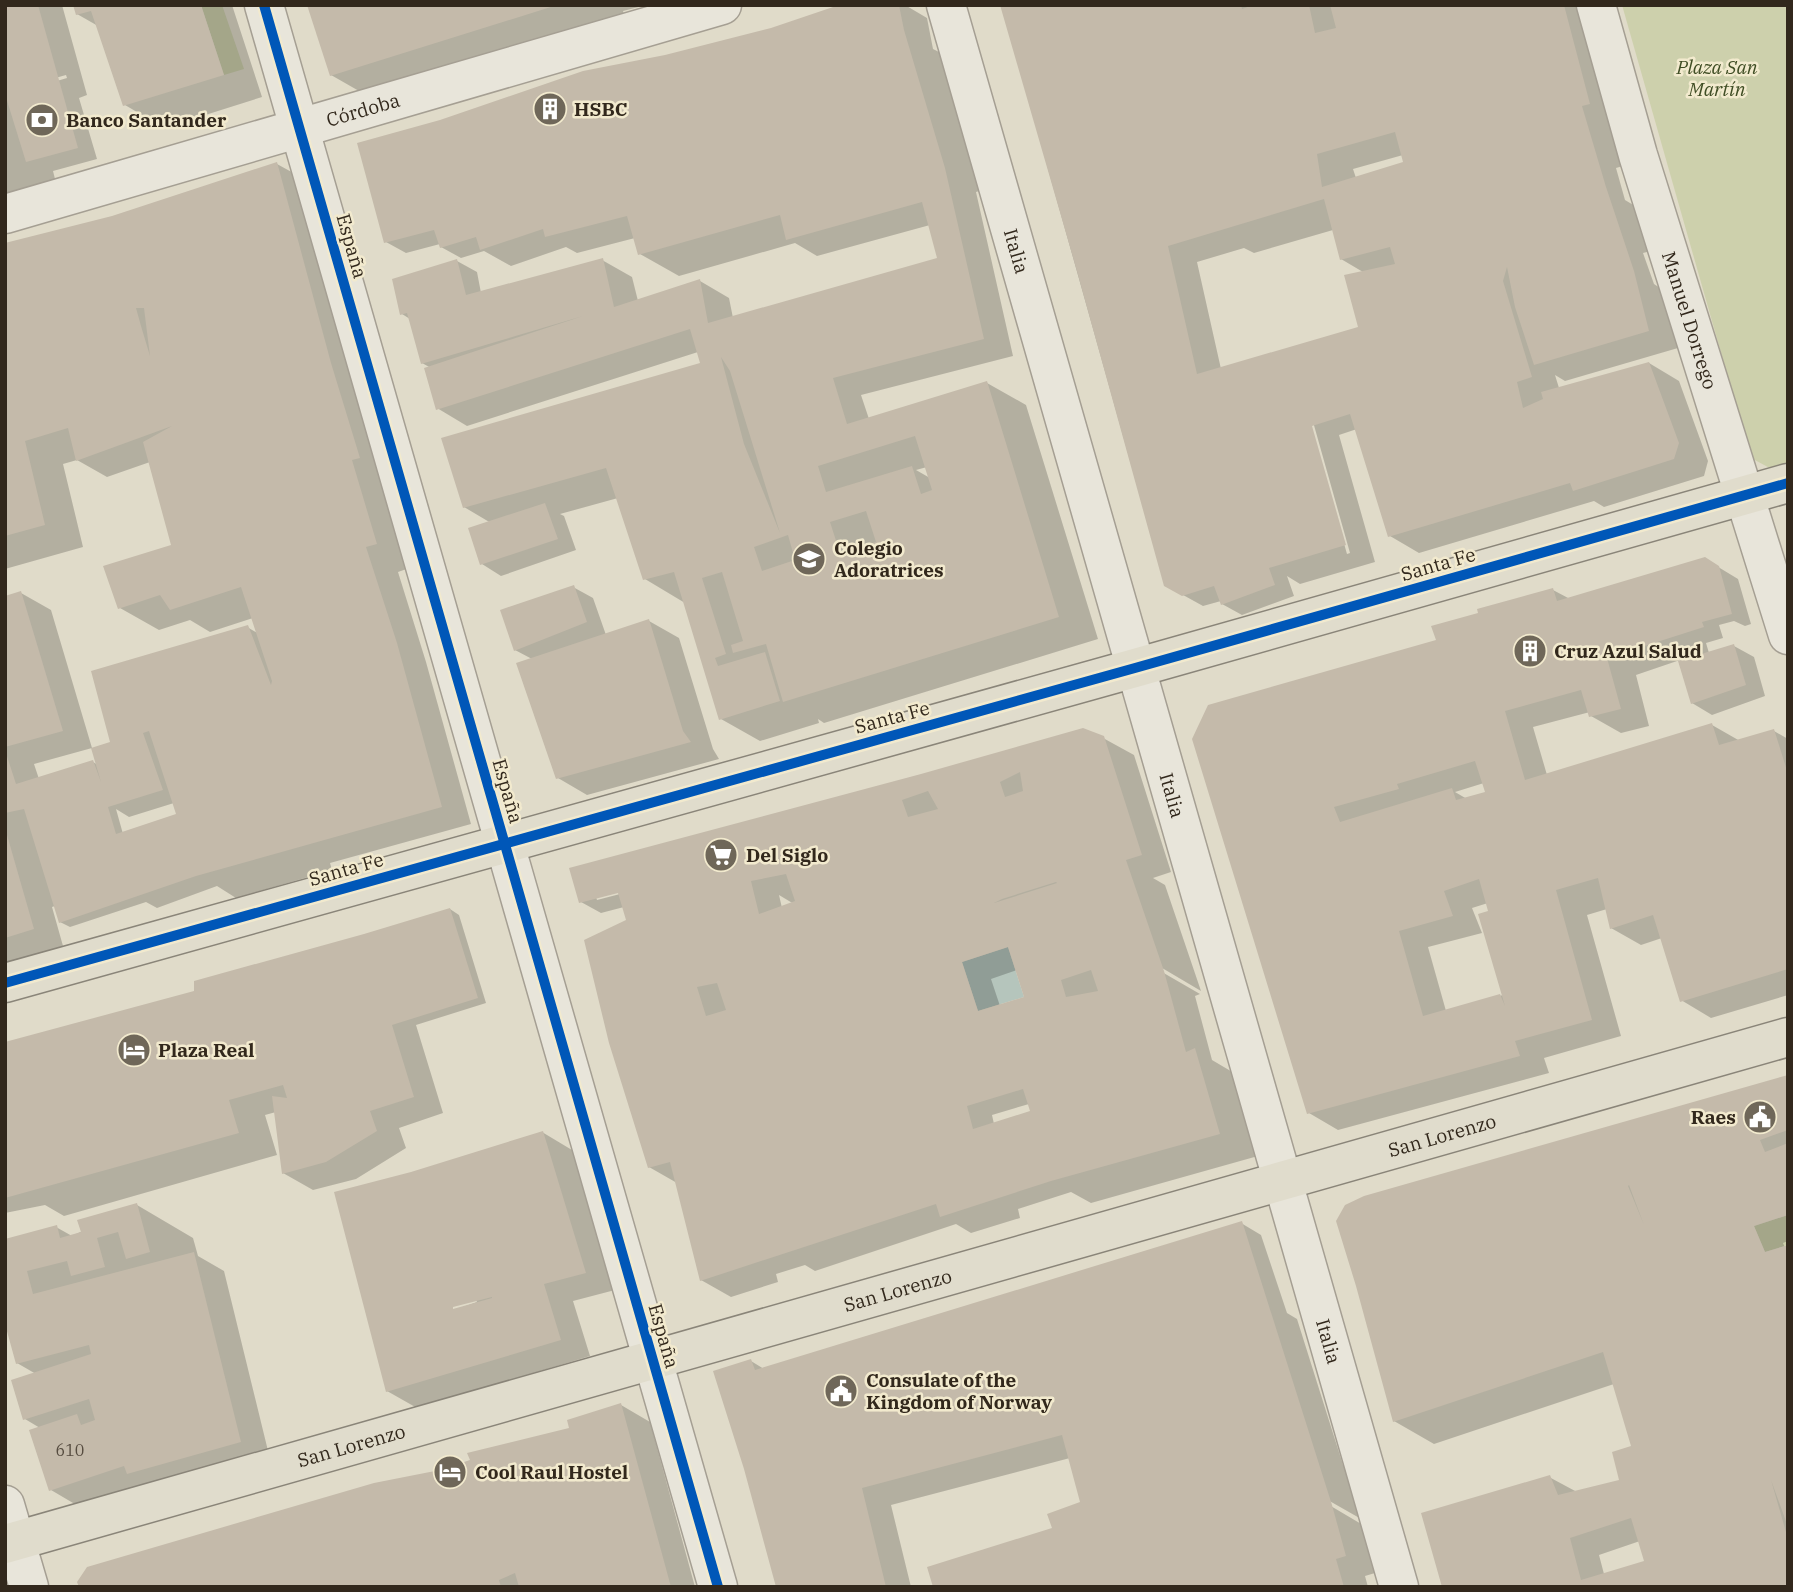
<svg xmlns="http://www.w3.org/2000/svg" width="1793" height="1592" font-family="'IBM Plex Serif',serif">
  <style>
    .green { fill: #cdd0ac }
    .water { fill: #b5c5bc }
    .shadow { fill: #0003; fill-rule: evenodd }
    .building { fill: #c4baaa; fill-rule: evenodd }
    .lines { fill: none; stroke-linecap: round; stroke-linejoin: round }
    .minor-casing { stroke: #a59f93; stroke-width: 41 }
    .major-casing { stroke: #8a8579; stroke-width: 41 }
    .minor { stroke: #e8e5da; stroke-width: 38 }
    .major { stroke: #e0dccc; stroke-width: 38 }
    .cycleway-casing { stroke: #f2eace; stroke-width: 15 }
    .cycleway { stroke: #0057b8; stroke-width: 10 }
    .labels { text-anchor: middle; stroke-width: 5; stroke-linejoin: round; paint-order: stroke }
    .number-label { font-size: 16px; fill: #564c40 }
    .park-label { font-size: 19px; font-style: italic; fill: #3f4d24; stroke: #f2eace }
    .poi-label { font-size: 19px; font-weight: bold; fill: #32281c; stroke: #f2eace; text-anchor: start }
    .street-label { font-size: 19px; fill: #32281c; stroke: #f2eace }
  </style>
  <rect width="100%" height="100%" fill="#e0dbc9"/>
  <g class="green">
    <path d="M201,5h21l22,64 -20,6z"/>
    <path d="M1622,5h166v469l-5,1 -32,-17z"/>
    <path d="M1788,1215v30l-23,7 -11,-26z"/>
  </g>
  <path class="water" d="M1008,947l16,50 -46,14 -16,-49z"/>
  <g class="shadow">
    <path d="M5,5h57l25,90 -8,3 18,61 -44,12 6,24 -54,14zM66,75l1,3 -37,11v-4z"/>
    <path d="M74,5h158l30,92 -98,31 -39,-23 -27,-79 -21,-12z"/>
    <path d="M309,5h337l-23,6 6,20 -242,76 -56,-32z"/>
    <path d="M844,5h61l22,13 6,31 10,5 40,136 -7,2 37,164 -152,39 8,24 118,-36 39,22 72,234 -274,84 -6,-4 1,4 -59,18 -39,-22 -36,-116 -40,-24 -27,-81 -58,16 4,2 12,34 -75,26 -19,-12 9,-41 -27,-16 238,-143 -4,-12 -231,74 -30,-18 -6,-40 -9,-5 -12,-44 -8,-5 55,-53 20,11 4,21 121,-33 30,17 6,24 62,-20 29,17 4,20 207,-59 -10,-34 -113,31 -22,-13 -116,33 -39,-22 -5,-16 -58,15 -11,-6 -55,19 -27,-15 -23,7 -20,-11 -1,-3 -34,9 -20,-11 279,-185 106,-27zM927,467l3,11 -14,-8z"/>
    <path d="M1002,5h595l26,161 -7,2 9,32 10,6 16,45 -8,2 11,31 9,6 15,58 -113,33 -10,-6 4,13 90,-25 30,18 29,80 -4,15 -100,31 -10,-6 -175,52 -29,-17 -33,-107 -18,6 36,127 -75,22 -13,-8 7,20 -52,19 -20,-11 -1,-3 -18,5 -38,-21zM1403,155l3,8 -50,15 -3,-9zM1333,230l8,29 22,13 -5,57 -137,40 -24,-107 47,-14 10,5zM1303,399l5,5 42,149 -3,1z"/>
    <path d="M277,164l20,11 118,391 -17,6 28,90 45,162 -141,39 2,7 -96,28 -19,-12 -60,22 -11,-6 -76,25 -10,-5 -5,-16 -3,1 11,39 -57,18 -1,24v-390l16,-5 30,17 41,138 -58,16 5,15 54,-17 5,3 16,-22 133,-116 12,7 -6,-16 -43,14 -20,-12 -31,10 -39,-22 53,-62 -23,-84 -43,15 -30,-17 -14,4 20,83 -78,22v-324l107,-28zM174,803l5,15 -56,16 -7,-25 13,8z"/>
    <path d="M1705,559l33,20 13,45 -6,2 -11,-5 -15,4 4,13 -17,5 3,10 25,-7 20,11 11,39 -53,19 -20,-12 -12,-43 -44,15 13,51 -28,7 -30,-17 -1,-4 -57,15 14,48 165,-50 28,16 34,-10 14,8v256l-77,23 -30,-18 -19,-62 -21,7 -30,-17 -4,-19 -20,6 34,121 -77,22 5,15 -211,57 -29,-17 -58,-188 187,-284 115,-51 17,9zM1484,783l3,10 -20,6 -12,-7zM1488,903l5,8 10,84 -57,16 -18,-64 54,-14 -10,-25z"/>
    <path d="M573,587l20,11 13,37 43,-14 30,17 34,111 6,10 -132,36 -29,-17 -26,-119 -17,-9z"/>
    <path d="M1103,738l31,17 37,117 -18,6 12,7 36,106 -44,-26 -2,3 45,26 -5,2 17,64 22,13 24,83 -167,47 -20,-11 -53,17 2,9 -49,15 -15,-9 -141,47 -10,-6 -29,9 2,8 -47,15 -30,-17 -24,-97 -28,-16 -17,-246 -8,-14 -23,6 -20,-11 -10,-33zM620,891v3l-23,6 -1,-3zM779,895l15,9 -12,4zM1017,970l9,28 -26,8 -9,-27zM1029,1104l3,8 -38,12 -2,-9z"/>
    <path d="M450,909l9,6 27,88 -70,22 27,88 -44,15 7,20 -50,31 -43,11 -30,-17 -7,-61 -11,3 12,40 -213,61 -19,-11 -40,8v-169l191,-52z"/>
    <path d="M1788,1076v165l-5,2 2,5 3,-1v340h-345l106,-110 28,15 44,-11 11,-34 -18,-63 -180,60 -40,-23 -20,-76zM1640,1541l6,21 -42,12 -5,-19z"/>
    <path d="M542,1132l30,18 43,140 -42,11 17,55 -173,52 -30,-17 25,-218zM476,1300l1,2 -25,9 -1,-5z"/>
    <path d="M137,1205l56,33 5,18 26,15 46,188 -163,64 -56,-33 -11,-62 -15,-9 11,-45 -19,-11 -12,-122 51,-14 16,9z"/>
    <path d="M1241,1223l20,12 26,78 10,6 46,146 9,6 18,53 -44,-25 -2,3 44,26 -5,1 12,44 -10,3 3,11h-434l118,-57 30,-27 -12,-45 -179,47 20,82h-133l-27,-226 13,8z"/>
    <path d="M621,1405l29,17 45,165h-614l490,-158z"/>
  </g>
  <g class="building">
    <path d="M5,5h33l40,143 -52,14 -21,-68z"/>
    <path d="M73,5h128l23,70 -101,31 -32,-95 -15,4z"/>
    <path d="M307,5h247v1l-224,70z"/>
    <path d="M839,5h60l5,25 41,138 39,171 -151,39 14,46 140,-43 72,236 -276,85 -17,-58 -33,9 -2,-8 12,-4 -21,-69 -20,6 24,76 -11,4 3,8 47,-14 15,49 -61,19 -45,-148 -31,8 -37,-112 -143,40 -22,-70 259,-75 -10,-34 -254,81 -12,-42 159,-52 -162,48 -14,-51 -7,2 -8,-36 65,-20 9,36 137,-37 11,49 86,-28 8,44 229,-65 -15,-56 -136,38 -6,-25 -142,40 -11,-39 -82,21 -2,-8 -63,21 -4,-13 -36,11 -6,-18 -50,13 -27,-100 83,-23 143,-49 82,-16 106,-27zM721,357l9,14 50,162 -36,-89zM915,436l17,54 -11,4 -9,-28 -86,26 -8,-26zM866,511l10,31 -36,11 -10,-31zM788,535l7,25 -33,11 -8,-24z"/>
    <path d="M1000,5h241l1,4 11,-4h56l6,28 21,-5 -6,-23h234l26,99 -8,2 24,81 28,84 15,60 -115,34 -19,-58 -8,-40 -4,14 29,96 -15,5 6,26 20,-9 -2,-7 108,-30 30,81 -5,16 -101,32 -3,-8 -182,54 -38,-123 -38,12 34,119 -77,23 6,17 -54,20 -7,-19 -32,10 -18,-10 -87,-315zM1395,132l8,30 -81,25 -5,-33zM1324,199l16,61 50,-13 5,17 -51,11 14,52 -161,47 -29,-128z"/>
    <path d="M277,162l54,201 29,95 -8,2 25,84 -11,3 31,96 45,164 -246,69 -137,47 -35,-114 -19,4v-63l11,34 77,-24 8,22 -10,-34 19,-6 -19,-71 157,-46 23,60 1,-4 -31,-94 -71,23 -10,-15 -42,14 -15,-43 68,-21 -28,-103 29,-16 -96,35 -8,-33 -43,13 20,84 -40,11v-293l107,-27zM136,308h8l6,48 -9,-30zM149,731l27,83 -60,20 -8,-27 55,-17 -20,-57z"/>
    <path d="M545,503l13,36 -78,26 -12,-37z"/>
    <path d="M1705,557l14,9 13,48 -30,8 2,5 -97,31 14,51 -32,8 -8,-27 -76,21 20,69 187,-57 7,22 55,-16 14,45v195l-108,33 -27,-87 -43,14 -12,-51 -42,12 36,130 -77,21 5,15 -213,58 -115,-375 16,-34 228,-65 -5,-14 47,-13 -1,-4 76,-21 4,13zM1475,761l10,31 -29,8 -4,-12 -112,34 -6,-15 65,-18 -2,-5zM1479,879l9,32 -10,3 27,92 -5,-12 -77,22 -24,-85 54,-15 -9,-25z"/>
    <path d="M574,585l13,37 -73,29 -14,-41z"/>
    <path d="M21,591l42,140 -58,16v-151z"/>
    <path d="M649,619l34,112 8,11 -135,37 -40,-116z"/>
    <path d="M1734,644l12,41 -55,19 -13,-43z"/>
    <path d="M1083,728l21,8 38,119 -16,5 38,111 22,81 9,-4 25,86 -169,47 -111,36 -4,-13 -236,77 -30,-119 -22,6 -39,-125 -25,-103 42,-20 -8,-27 -39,10 -10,-35 352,-94zM1020,772l3,19 -18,6 -5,-15zM928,791l10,18 -30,8 -6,-17zM786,874l9,27 -36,13 -8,-33zM1056,882l1,1 -63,20 8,-4zM1008,947l16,50 -46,14 -16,-49zM1091,970l7,21 -32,6 -5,-17zM717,983l9,27 -20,6 -9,-29zM1023,1089l7,22 -57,18 -6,-23z"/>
    <path d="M5,828l29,101 -29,9z"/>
    <path d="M450,908l28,90 -86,27 22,72 -44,14 7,20 -51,31 -44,12 -10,-78 15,2 -4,-13 -54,15 10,33 -234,65v-156l189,-51v-10l170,-47z"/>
    <path d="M1788,1075v55l-28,10 5,12 23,-9v72l-34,11 11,26 23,-7v282l-17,-47 17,59v48h-346l-21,-74 129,-38 8,20 61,-15 -7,-28 19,-6 -28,-94 -210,70 -37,-136 -20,-65 9,-16 19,-9zM1629,1185l15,40 -16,-39zM1631,1518l13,43 -63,19 -11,-42z"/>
    <path d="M543,1131l43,142 -42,11 17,56 -175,52 -52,-200 77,-20zM492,1297v1l-39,11v-2z"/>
    <path d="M137,1203l13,49 -24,7 -8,-27 -21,6 8,29 -34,9 -4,-15 -40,10 6,23 161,-42 47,190 -114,32 -3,-8 -75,25 -20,-61 48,-16 4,11 14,-5 -6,-21 -66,21 -12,-40 80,-26 -2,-9 -73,19 -11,-40v-85l52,-14 3,13 21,-6 -4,-12z"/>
    <path d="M1242,1221l90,284 14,51 -10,3 8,28h-411l-6,-20 125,-39 -5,-14 33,-12 -18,-67 -200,53 24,99h-110l-32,-118 -31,-98 38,-12 4,11z"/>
    <path d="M621,1403l50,184h-152l-4,-14 -16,7 2,7h-422l-2,-5 10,-15 287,-84 66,-13 30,-10 -3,-7 102,-25 -2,-8z"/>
  </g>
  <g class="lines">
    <defs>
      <g id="minor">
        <path d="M264,5l454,1582"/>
        <path id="s1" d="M946,5l453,1582"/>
        <path id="s2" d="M1596,5l42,150 150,480"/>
        <path id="s3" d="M5,214l717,-209"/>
        <path d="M5,1505l24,82"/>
      </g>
      <g id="major">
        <path d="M5,983l1130,-315 653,-185"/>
        <path id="s4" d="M5,1544l1783,-507"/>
      </g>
    </defs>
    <use href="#minor" class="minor-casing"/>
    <use href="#major" class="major-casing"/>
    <use href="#minor" class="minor"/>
    <use href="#major" class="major"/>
    <defs>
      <g id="cycleway">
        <path d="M264,5l454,1582"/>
        <path d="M5,983l1130,-315 653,-185"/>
      </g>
    </defs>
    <use href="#cycleway" class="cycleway-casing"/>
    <use href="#cycleway" class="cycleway"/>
  </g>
  <defs>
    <symbol id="building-disc" viewBox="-11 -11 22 22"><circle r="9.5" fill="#6f6759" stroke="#f2eace"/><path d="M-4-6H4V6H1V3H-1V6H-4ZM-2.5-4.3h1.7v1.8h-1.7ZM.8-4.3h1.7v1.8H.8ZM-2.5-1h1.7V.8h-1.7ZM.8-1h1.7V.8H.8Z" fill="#fff"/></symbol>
    <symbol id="bank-disc" viewBox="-11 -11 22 22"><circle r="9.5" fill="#6f6759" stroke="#f2eace"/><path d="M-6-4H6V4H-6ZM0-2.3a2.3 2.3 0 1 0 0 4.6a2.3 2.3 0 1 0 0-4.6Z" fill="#fff"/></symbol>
    <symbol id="school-disc" viewBox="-11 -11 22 22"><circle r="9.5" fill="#6f6759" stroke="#f2eace"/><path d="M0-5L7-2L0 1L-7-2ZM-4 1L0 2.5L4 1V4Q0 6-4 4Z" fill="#fff"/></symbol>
    <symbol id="supermarket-disc" viewBox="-11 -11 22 22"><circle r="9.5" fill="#6f6759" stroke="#f2eace"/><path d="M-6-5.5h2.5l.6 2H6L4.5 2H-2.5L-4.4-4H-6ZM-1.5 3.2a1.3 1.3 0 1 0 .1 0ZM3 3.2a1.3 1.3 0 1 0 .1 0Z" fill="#fff"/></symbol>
    <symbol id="hotel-disc" viewBox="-11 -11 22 22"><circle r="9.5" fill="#6f6759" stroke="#f2eace"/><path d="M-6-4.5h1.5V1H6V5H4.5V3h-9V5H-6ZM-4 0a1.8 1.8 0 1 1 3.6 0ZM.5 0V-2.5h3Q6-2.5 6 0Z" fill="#fff"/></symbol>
    <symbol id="civic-disc" viewBox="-11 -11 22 22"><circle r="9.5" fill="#6f6759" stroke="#f2eace"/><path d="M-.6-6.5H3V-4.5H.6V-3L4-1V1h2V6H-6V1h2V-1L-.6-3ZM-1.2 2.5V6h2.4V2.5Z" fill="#fff"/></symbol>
  </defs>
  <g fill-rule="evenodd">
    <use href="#building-disc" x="531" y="90" width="38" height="38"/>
    <use href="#bank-disc" x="23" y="101" width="38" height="38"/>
    <use href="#school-disc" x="790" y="540" width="38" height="38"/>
    <use href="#building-disc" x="1511" y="632" width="38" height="38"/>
    <use href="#supermarket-disc" x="702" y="836" width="38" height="38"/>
    <use href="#hotel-disc" x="115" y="1031" width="38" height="38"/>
    <use href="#civic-disc" x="1741" y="1098" width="38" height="38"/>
    <use href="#civic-disc" x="822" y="1372" width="38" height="38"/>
    <use href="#hotel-disc" x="431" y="1453" width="38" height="38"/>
  </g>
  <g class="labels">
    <g class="number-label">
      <text x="70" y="1456">610</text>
    </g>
    <g class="park-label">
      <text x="1717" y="74">Plaza San<tspan x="1717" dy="22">Martín</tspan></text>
    </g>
    <g class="poi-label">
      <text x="574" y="116">HSBC</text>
      <text x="66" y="127">Banco Santander</text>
      <text x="834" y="555">Colegio<tspan x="834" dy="22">Adoratrices</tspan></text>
      <text x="1554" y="658">Cruz Azul Salud</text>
      <text x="746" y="862">Del Siglo</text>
      <text x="158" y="1057">Plaza Real</text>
      <text x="1736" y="1124" text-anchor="end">Raes</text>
      <text x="866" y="1387">Consulate of the<tspan x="866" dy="22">Kingdom of Norway</tspan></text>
      <text x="475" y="1479">Cool Raul Hostel</text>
    </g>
    <g class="street-label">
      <text dy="7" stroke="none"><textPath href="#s3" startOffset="373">Córdoba</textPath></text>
      <text transform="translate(352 246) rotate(74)" y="7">España</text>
      <text dy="7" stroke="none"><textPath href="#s1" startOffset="256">Italia</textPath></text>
      <text dy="7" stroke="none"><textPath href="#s2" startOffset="329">Manuel Dorrego</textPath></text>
      <text transform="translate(1438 564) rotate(-16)" y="7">Santa Fe</text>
      <text transform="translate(892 717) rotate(-15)" y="7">Santa Fe</text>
      <text transform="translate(508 791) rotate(74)" y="7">España</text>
      <text dy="7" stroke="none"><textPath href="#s1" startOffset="822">Italia</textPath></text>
      <text transform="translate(346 869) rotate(-16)" y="7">Santa Fe</text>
      <text dy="7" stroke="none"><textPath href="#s4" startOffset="1494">San Lorenzo</textPath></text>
      <text dy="7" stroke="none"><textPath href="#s4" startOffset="928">San Lorenzo</textPath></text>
      <text transform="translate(664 1336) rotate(74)" y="7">España</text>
      <text dy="7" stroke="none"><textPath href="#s1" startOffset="1390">Italia</textPath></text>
      <text dy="7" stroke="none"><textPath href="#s4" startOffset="360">San Lorenzo</textPath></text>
    </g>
  </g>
  <rect width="1793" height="1592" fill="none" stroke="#32281c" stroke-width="14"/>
</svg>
